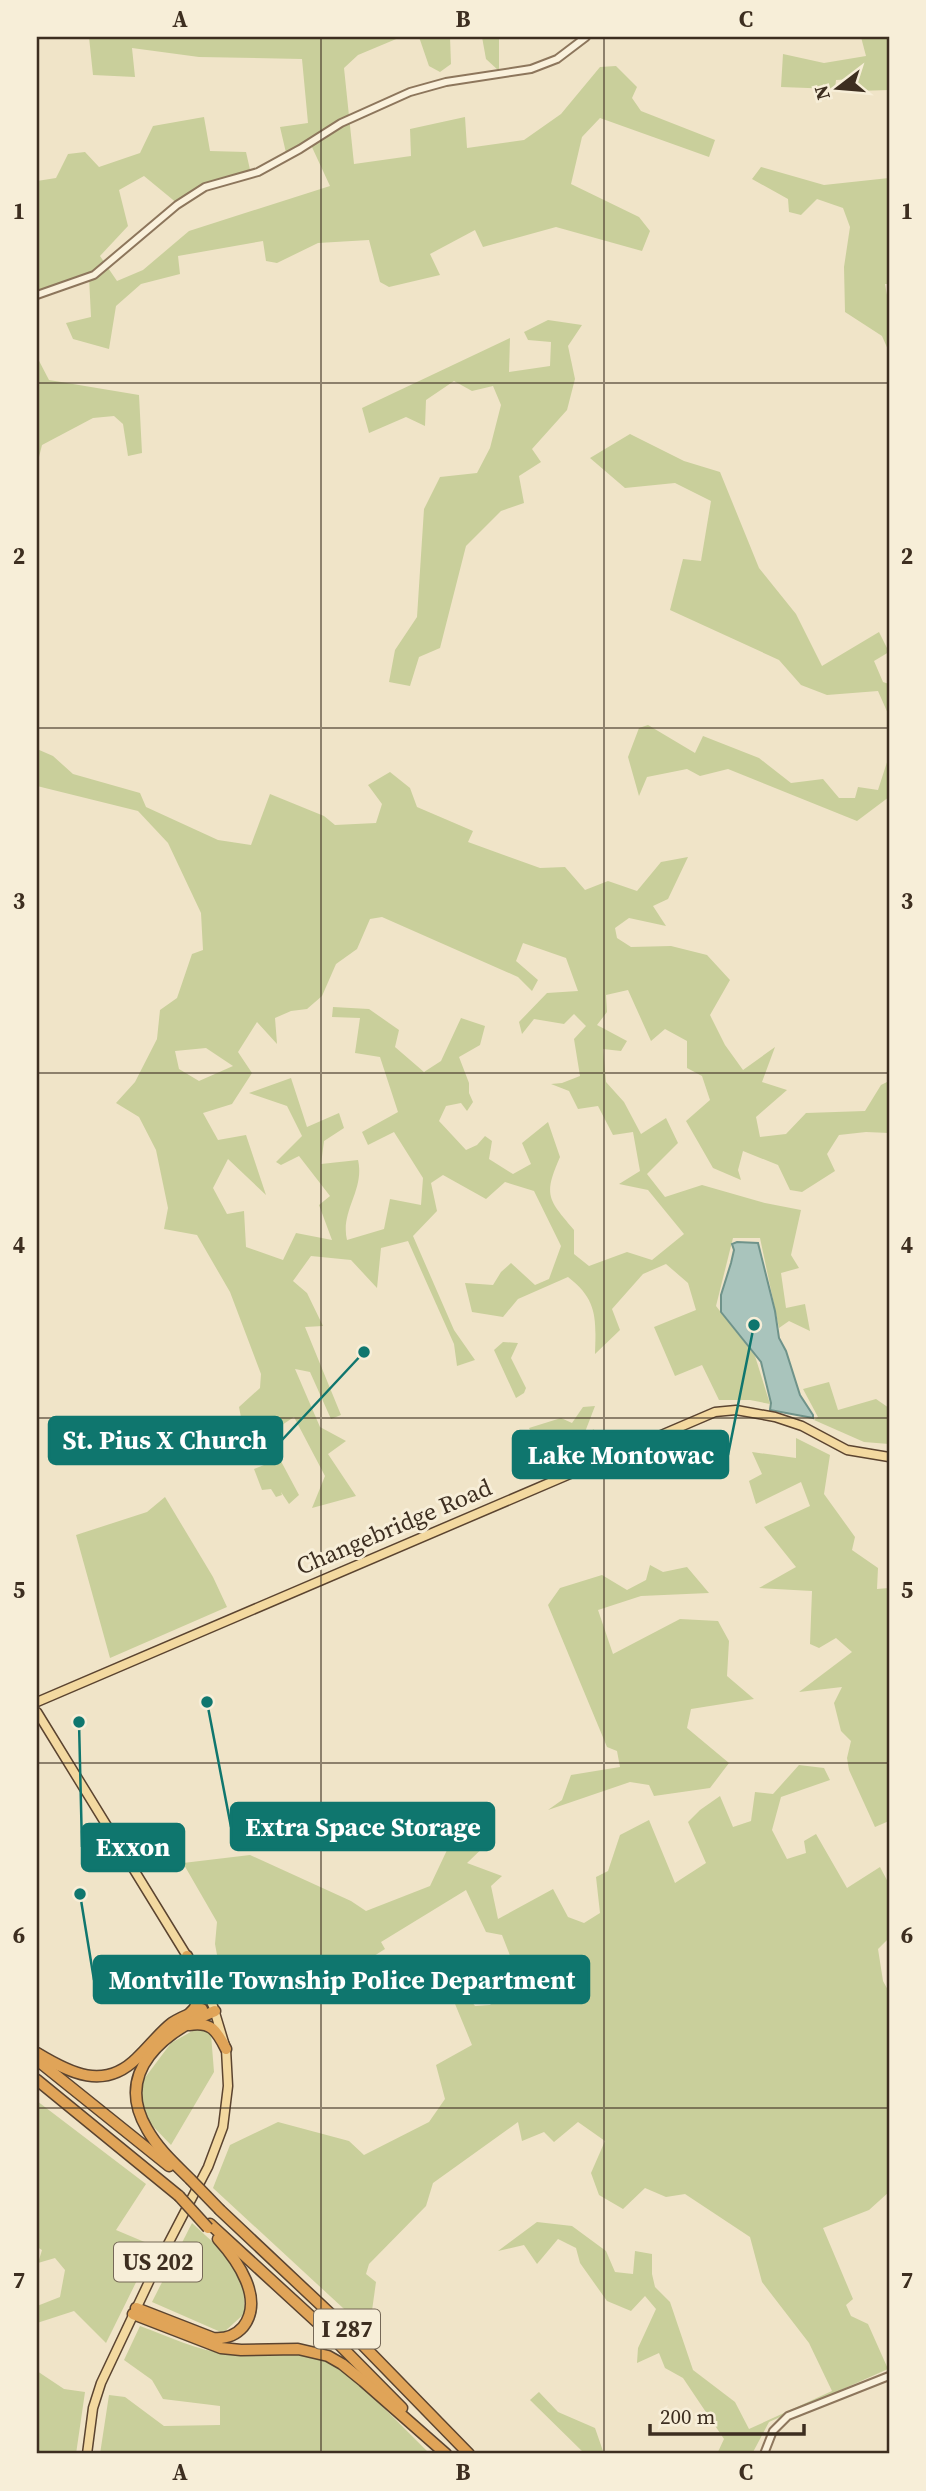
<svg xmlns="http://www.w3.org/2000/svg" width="926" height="2491" font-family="'Source Serif 4',serif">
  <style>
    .green { fill: #c9cf9b; fill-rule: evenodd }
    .water { fill: #a9c4bc; stroke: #6f938a; stroke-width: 2 }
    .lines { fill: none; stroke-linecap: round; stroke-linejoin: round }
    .minor-casing { stroke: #8d765c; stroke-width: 10 }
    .major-casing { stroke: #5b4430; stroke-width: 11 }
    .highway-casing { stroke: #5b4430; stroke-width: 13 }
    .minor { stroke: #faf1dc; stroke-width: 6 }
    .major { stroke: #f3d9a0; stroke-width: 8 }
    .highway { stroke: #e0a458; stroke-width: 10 }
    .highway-bridge-casing { stroke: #5b4430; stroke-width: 13; stroke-linecap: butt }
    .highway-bridge { stroke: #e0a458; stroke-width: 10 }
    .grid { fill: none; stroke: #3d2e20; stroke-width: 2; stroke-opacity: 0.55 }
    .labels { text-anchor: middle; stroke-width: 6; stroke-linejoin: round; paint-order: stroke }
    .shield { fill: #f7eed8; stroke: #756857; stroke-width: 2 }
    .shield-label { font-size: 23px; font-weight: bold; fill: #3d2e20 }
    .street-label { font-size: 24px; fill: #3d2e20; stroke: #f7eed8 }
    .leader { fill: none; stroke: #0f766e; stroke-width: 2.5 }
    .callout-dot { fill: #0f766e; stroke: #f7eed8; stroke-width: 2.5 }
    .callout { fill: #0f766e; stroke: #0f766e; stroke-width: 2.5 }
    .callout-label { font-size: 26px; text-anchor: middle; font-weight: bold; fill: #fff }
    .neatline { fill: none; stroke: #3d2e20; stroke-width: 2.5 }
    .grid-label { font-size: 23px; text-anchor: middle; font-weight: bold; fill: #3d2e20 }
  </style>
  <rect width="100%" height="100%" fill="#f0e4c8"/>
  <g class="green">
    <path d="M89,37h312l-43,18 -14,13 10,96 57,-8 -1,-27 55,-12 2,31 57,-8 37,-26 39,-47 16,-1 21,21 -5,11 9,13 74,29 -6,17 -109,-39 -18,19 -11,47 68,33 11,14 -8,20 -86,-24 -73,20 -8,-17 -45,24 10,21 -51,12 -9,-5 -11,-42 -51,3 -41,20 -11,-2 -3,-20 -85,15 2,18 -39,10 -25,22 -7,43 -36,-10 -7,-16 25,-6 -2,-40 -52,17v-113l19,-3 12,-24 17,-2 14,15 41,-14 13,-27 51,-9 6,34 36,1 5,22 -34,5 -39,25 -34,-28 -25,14 9,36 -28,30 17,25 26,-11 46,-39 141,-45 -19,-41 -24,12 -7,-30 28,-4 -6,-64 -103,-2 -67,-9 3,29 -42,-2z"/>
    <path d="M419,37h31l1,27 -11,8 -11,-6z"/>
    <path d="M482,37h17v34l-13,-12z"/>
    <path d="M861,37h28v53l-33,1 -2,-12 -18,1 -1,9 -54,-2 2,-33 41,9 42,-7z"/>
    <path d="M761,167l63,18 65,-7v106h-4l4,22v46l-7,-16 -37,-24 -1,-45 6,-40 -7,-19 -26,-9 -16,16 -12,-3 -1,-13 -36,-20z"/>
    <path d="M548,320l34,5 -14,21 7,33 -8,31 -35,39 9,13 -22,14 5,27 -23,8 -35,35 -26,102 -21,9 -9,29 -21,-4 6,-32 22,-33 7,-108 16,-32 37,-4 13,-25 11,-43 -8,-19 -21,5 -18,-10 -28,19 -1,26 -19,-9 -37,16 -7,-25 148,-70 -1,34 41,-6 1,-24 -23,-2 -4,-8z"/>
    <path d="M37,357l12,23 90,15 3,58 -14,3 -5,-32 -9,-8 -21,2 -51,27 -5,20z"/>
    <path d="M630,434l54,27 36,11 39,96 37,46 26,52 57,-34 10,20 -15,9 9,21 6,2v32l-11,-25 -51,4 -26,-10 -22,-25 -109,-50 13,-51 18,2 10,-60 -36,-18 -50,5 -35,-30z"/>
    <path d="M648,725l47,28 8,-17 56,22 32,25 32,-4 16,19h16l3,-11 20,3 11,-34v41l-32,24 -129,-52 -28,7 -13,-7 -40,8 -8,19 -11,-39 11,-29z"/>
    <path d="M37,749l16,7 20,18 67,19 6,14 72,33 33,5 19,-51 54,22 11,9 41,-2 6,-19 -14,-19 22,-13 20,16 7,19 56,24 -5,11 72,26 25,-1 20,23 23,-9 29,10 24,-29 27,-5 -20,42 -15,7 13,20 -37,-8 -14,10 2,10 14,9 40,-1 36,9 23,25 -20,35 15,30 18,25 32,-23 -13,35 25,8 -31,27 4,20 26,-3 20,-21 59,-2 16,-26 8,-4v52l-23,-1 -27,3 -12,19 8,17 -33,21 -12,-2 -12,-25 -35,-14 -5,19 3,10 -28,-12 -27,-47 24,-21 -8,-24 -15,-8v-27l-22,-12 -14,12 -23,-51 -22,5 1,17 -10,13 30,16 -6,10 -18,-2 3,33 18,20 17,32 25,-16 12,25 -31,31 18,23 37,-12 63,18 36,7 -10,45 8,13 -18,5 5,35 19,-4 5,27 -21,-10 -10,7 -19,-90h-27l-17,68 39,50 15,48 -20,-4h-31l-17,-35 -27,11 -21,-49 42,-17 -8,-27 -22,-19 -23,10 -31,35 8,21 -25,24c1,-35 3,-54 -27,-77l-50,22 -15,18 -31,-5 -7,-29 28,2 8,-13 10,-9 24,22 14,-6 12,-33 -27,-55 -29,-9 -19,17 -43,-24 -12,8 6,28 -24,25 41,94 21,30 -18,6 -3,-22 -46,-103 -27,7 -4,40 -26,-28 -40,-4 -18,25 14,12 16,33 -18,1 36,88 -10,4 -21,-47 -15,-3 25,58 26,14 -18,13 28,42 -44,12 13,-32 -31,-59 -27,18 32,60 -10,9 -8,-12 1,3 -6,2 -5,-8 -9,1 -8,-21 10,-4 -20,-32 -5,-26 21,-19 1,-14 -31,-82 -33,-57 -33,-6 4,-21 -12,-58 -17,-33 -23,-14 19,-21 22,-43 3,-29 17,-12 15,-44 11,-4 -2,-37 -33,-70 -30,-32 -101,-25zM382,917l136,60 14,14 6,-11 -22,-19 7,-18 43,15 12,33 -31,2 -28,29 3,12 12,-15 30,5 10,-10 12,12 -12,13 6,37 -18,7 -11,1 18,7 9,18 20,-3 15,29 20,-3 7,39 -21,13 29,6 36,44 -32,26 -25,-8 -38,14 -15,-12v-24c-26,-31 -31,-34 -14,-73l-12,-35 -26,21 9,21 -18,10 -24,-15 3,-18 -7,-5 -8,9 -11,5 -27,-29 7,-15 15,-3 6,8 6,-9 -4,-9v-10l-10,-26 21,-12 5,-19 -24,-8 -20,43 -17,11 -29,-25 4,-17 -30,-21 -36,-2 -1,10 28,1 -5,35 25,4 18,55 -36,20 6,13 26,-13 29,46 -2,27 -31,-6 -6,30 -37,11c-7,-29 18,-50 11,-80l-37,4 3,-23 20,-13 -5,-15 -32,14 -16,-49 -42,15 38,13 15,30 -26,26 5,3 18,-9 31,40 -11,9 13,35 -36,-7 -13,27 -37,-13 -2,-36 -17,3 -14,-26 15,-29 38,36 -20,-60 -28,5 -15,-27 29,-9 20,-31 -14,-21 19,-30 20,22 -2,-26 16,-7 16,-2 15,-13 14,-32 21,-15 13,-30zM206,1048l27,18 -34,15 -20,-12 -4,-18z"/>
    <path d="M503,1342l15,1 -7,15 15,30 -2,5 -8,5 -22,-48z"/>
    <path d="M829,1382l9,28 38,-11 13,9v36l-25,-2 -50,-22 4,-3 -15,-28z"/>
    <path d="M595,1406l-10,26 -17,6 -15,11 6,13 29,-14 5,-19 22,19 -63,28 -23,-48 32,-10 11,5 11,-16z"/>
    <path d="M796,1438l34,17 -6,39 31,43 -3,13 26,18 -1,21 12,-1v233l-14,6 -26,-57 -2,-12 4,-17 -10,-10 -7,-28 8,-16 -43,5 53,-40 -16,-14 -17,10 -9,-4 2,-53 -53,-3 37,-21 -32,-40 46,-21 -9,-24 -45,22 -7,-23 13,-7 -10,-22 44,6z"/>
    <path d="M165,1497l48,80 14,30 -117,51 -34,-123 71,-23z"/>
    <path d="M650,1565l13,7 24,-5 22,26 -68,3 -43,14 15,44 67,-35 38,2 11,20 -2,35 27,23 -63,10 -4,19 42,35 -19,25 -56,8 -5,-11 -19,-3 -82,28 14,-10 9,-25 49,-8 -3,-16 -10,-4 -59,-142 12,-17 42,-13 25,15 19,-10z"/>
    <path d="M799,1765l25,3 6,12 -49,17 -9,33 15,29 19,-6 -2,-12 12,-7 31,54 33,-21 9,17v54l-11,11 5,32 6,11v200l-20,18 -46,18 30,71 -7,6 5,11 17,8 20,45 -119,53 -17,32h-35l7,-15 -41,-61 -18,-10 -6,-15 -22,10 1,-15 18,-39 -11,-13 -14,15 -24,-10 -27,-38 -4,-15 -18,-9 -21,25 -13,-19 -26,6 39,-29 35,4 34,25 9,21 18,2 2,-23 17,3v20l3,13 15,15 23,68 42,32 14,27 83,-38 -23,-48 -47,-61 -12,-45 -65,-43 -19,3 -21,-9 -22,21 -24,-14 -8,-22 14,-32 -27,-19 -24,20 -10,-10 -22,9 -4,-19 -85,61 -7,23 -57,58 -3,10 10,8 -7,50 -156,-144 17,-43 48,-23 71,19 15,14 65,-33 16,-23 -9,-34 36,-20 -19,-46 11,-7 11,14 15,-1 28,-29 -16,-41 -16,-3 -20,-42 -85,52 4,7 -11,7 -32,7 -66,38 -9,-14 -14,-1 -28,17 -13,-27 8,-5 -5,-27 2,-22 -34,-59 67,-8 101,46 15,10 64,-25 18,-38 21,-29 15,-1 -4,9 11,13 -24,23 35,13 -11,10 7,33 55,-30 15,28 16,6 16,-10 -4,-36 12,-6 12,-36 29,-15 26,63 31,-20 -18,-41 12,-12 20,-14 13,31 18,-6 4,-29 18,2z"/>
    <path d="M200,2003l11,31 3,38 -43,73 -27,-28 -3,-34 30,-40 25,-14z"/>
    <path d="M37,2101l109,83 -30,46 38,16 -48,97 -32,-32 -37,12v-17l23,-9 5,-27 -10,-12 -17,5 4,-13 -5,-3z"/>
    <path d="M192,2223l38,35 13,26 2,29 -22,20 -71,-31z"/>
    <path d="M140,2326c28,10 58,25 88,28 19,2 40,-1 60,-1 22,1 42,10 61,20l81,81h-330l9,-59 16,2 39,29 56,-1v-19l-57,-7 -11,-19 -28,-20z"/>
    <path d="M37,2371l27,18 21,3 -9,62h-39z"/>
    <path d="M539,2392l19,20 37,16 9,26h-19l-55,-54z"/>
  </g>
  <path class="water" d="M737,1242l21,1 17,68 4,27 7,13 14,44 13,20v3l-43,-8 1,-7 -10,-41 -40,-50v-17l10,-32 3,-13 -2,-6z"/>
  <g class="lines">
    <defs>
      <g id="minor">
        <path d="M37,295l57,-20 83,-70 28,-18 53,-15 42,-23 41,-26 69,-31 36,-10 85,-13 26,-10 29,-22"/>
        <path d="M764,2454l9,-23 15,-15 101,-40"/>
      </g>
      <g id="major">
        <path d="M37,1702l678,-290 21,-2 39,7 27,9 45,24 42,7"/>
        <path d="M37,1712l153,249"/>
        <path d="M87,2454l6,-46 8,-25 54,-114 53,-102 15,-40 5,-41 -2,-37 -13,-43 -15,-31"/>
      </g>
      <g id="highway">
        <path d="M187,1956c7,19 21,42 3,57"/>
        <path d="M189,2025c22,-4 28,6 37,24"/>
        <path d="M37,2053c33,20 67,38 100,5 12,-11 22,-25 35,-35 9,-6 20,-10 30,-14"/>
        <path d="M37,2060l132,106"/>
        <path d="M37,2080l142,116"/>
        <path d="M190,2179c-15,-15 -32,-30 -43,-50 -34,-58 18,-98 68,-118"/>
        <path d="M220,2210l136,128 113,116"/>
        <path d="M210,2224l108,99 84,85"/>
        <path d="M136,2308l77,30c11,1 22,-2 30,-11 22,-28 -6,-67 -25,-88"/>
        <path d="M133,2314l88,34 20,2 57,-1 30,7 14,8 21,17 83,73"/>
      </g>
    </defs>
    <use href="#minor" class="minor-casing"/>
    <use href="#major" class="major-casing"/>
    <use href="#highway" class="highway-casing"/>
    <use href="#minor" class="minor"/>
    <use href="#major" class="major"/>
    <use href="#highway" class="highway"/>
    <defs>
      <g id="highway-bridge">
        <path d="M190,2179l30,31"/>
        <path d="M179,2196l29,32"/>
      </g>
    </defs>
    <use href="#highway-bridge" class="highway-bridge-casing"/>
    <use href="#highway-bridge" class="highway-bridge"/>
  </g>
  <path class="grid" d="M321,37v2417M604,37v2417M37,383h852M37,728h852M37,1073h852M37,1418h852M37,1763h852M37,2108h852"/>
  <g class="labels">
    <g class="shield">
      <rect x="114" y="2242.5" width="88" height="39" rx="5"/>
      <rect x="314" y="2309.5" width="66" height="39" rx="5"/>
    </g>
    <g class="shield-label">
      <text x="158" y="2270">US 202</text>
      <text x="347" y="2337">I 287</text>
    </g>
    <g class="street-label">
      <text transform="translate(394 1527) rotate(-23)" y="8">Changebridge Road</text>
    </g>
  </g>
  <path class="leader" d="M364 1352L282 1440M754 1325L728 1455M207 1702L231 1827M79 1722L82 1847M80 1894L94 1980"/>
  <g class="callout-dot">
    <circle cx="364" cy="1352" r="7"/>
    <circle cx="754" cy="1325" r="7"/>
    <circle cx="207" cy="1702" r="7"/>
    <circle cx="79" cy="1722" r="7"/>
    <circle cx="80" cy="1894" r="7"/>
  </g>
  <g class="callout">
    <rect x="49" y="1417" width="233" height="47" rx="7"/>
    <rect x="513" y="1431" width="215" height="47" rx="7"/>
    <rect x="231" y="1803" width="263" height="47" rx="7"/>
    <rect x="82" y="1824" width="102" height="47" rx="7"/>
    <rect x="94" y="1956" width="495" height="47" rx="7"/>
  </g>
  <g class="callout-label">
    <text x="165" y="1449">St. Pius X Church</text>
    <text x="621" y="1464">Lake Montowac</text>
    <text x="363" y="1836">Extra Space Storage</text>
    <text x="133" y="1856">Exxon</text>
    <text x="342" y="1989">Montville Township Police Department</text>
  </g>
  <rect width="926" height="2491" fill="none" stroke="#f7eed8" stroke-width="77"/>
  <g transform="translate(838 88) rotate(254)" stroke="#f7eed8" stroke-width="5" paint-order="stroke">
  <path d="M0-5L12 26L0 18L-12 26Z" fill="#3d2e20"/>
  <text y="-10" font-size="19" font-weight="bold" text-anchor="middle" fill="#3d2e20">N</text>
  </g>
  <path d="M650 2424v10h154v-10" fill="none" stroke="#3d2e20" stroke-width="3.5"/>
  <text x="660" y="2424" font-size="21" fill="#3d2e20" stroke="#f7eed8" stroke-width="5" paint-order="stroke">200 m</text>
  <rect x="38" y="38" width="850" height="2414" class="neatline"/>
  <g class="grid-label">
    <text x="180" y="27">A</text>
    <text x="463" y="27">B</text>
    <text x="746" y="27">C</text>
    <text x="19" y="219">1</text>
    <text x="907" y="219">1</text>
    <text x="19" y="564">2</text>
    <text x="907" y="564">2</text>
    <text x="19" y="909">3</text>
    <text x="907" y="909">3</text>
    <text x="19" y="1253">4</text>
    <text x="907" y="1253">4</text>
    <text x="19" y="1598">5</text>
    <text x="907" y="1598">5</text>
    <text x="19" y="1943">6</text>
    <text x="907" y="1943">6</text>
    <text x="19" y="2288">7</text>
    <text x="907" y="2288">7</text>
    <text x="180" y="2480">A</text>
    <text x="463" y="2480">B</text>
    <text x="746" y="2480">C</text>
  </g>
</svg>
